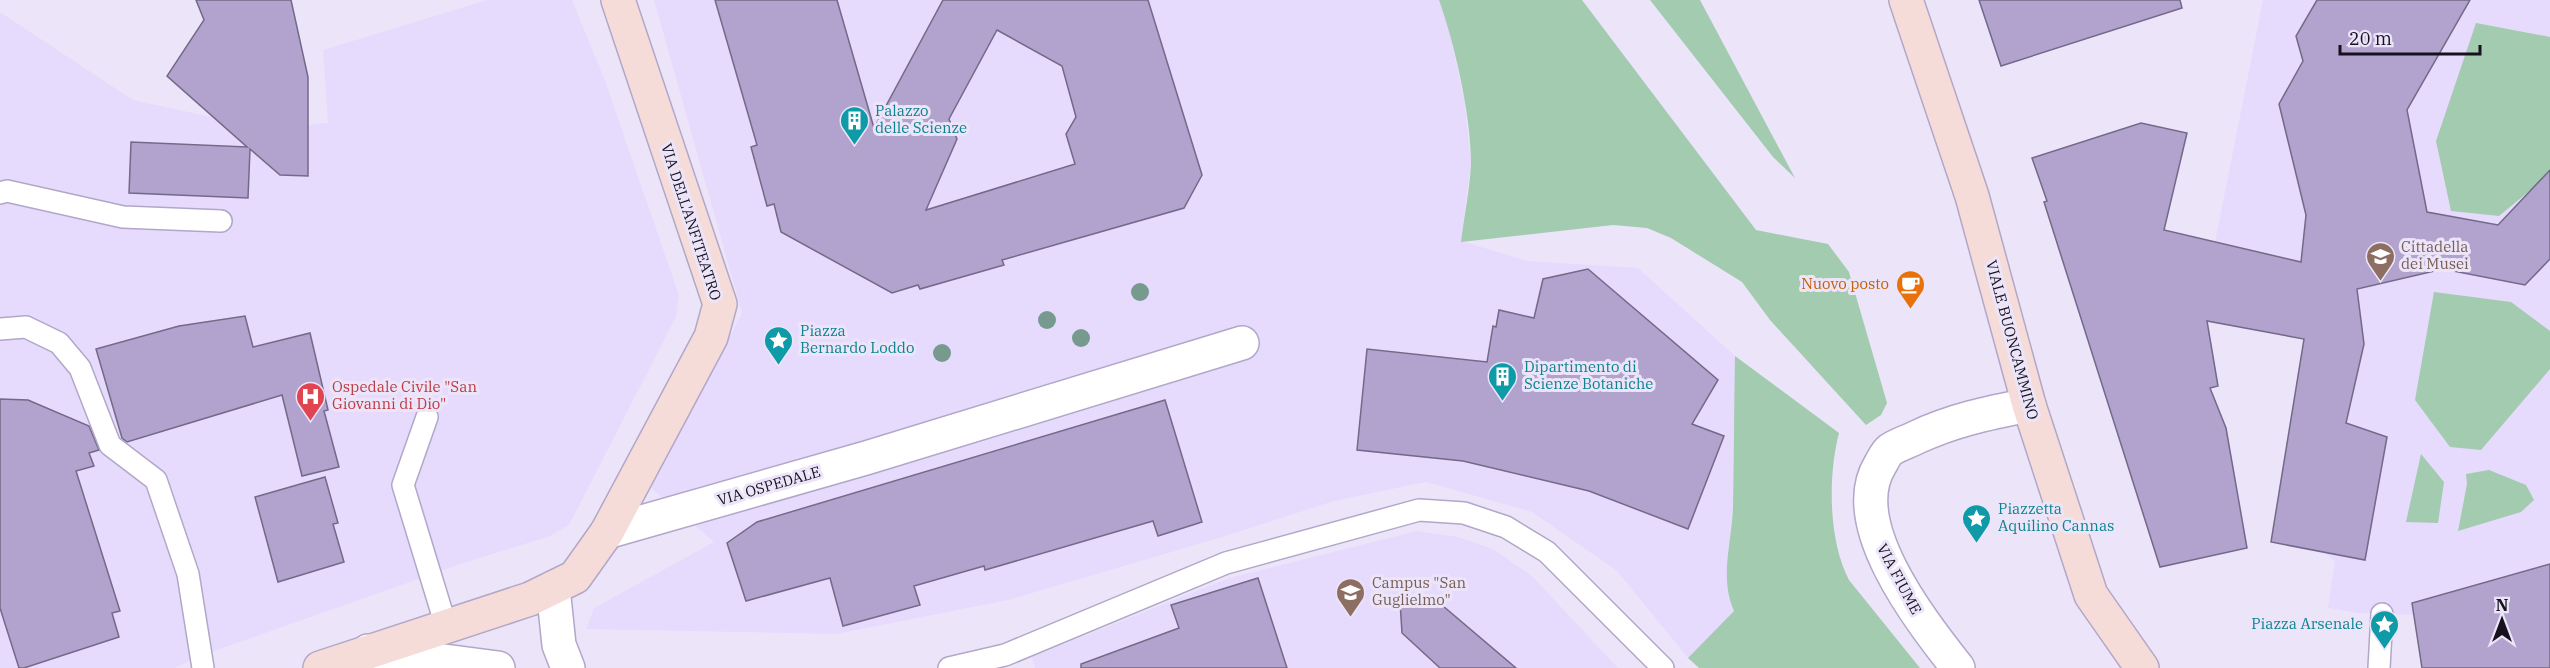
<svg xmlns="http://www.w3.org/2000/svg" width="2550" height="668" font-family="'IBM Plex Serif',serif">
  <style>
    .built { fill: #e6dbfd }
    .green { fill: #a3cbaf }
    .building { fill: #b1a2ce; stroke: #736988; stroke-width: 1.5; fill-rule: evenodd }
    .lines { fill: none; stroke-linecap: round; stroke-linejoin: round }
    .lane-casing { stroke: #b2a7c8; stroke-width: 24 }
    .street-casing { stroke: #b2a7c8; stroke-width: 36 }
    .secondary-casing { stroke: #b2a7c8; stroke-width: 36 }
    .lane { stroke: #fff; stroke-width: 21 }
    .street { stroke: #fff; stroke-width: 33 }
    .secondary { stroke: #f5dcd8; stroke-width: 33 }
    .tree { fill: #779a8e }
    .labels { text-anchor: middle; stroke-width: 6; stroke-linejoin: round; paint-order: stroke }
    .culture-label { font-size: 15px; fill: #0d838f; stroke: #ece5fa; text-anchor: start }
    .street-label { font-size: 15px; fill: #15111d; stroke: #ece5fa }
    .education-label { font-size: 15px; fill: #785e54; stroke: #ece5fa; text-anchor: start }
    .food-label { font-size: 15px; fill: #c56008; stroke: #ece5fa; text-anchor: end }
    .health-label { font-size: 15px; fill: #be3a42; stroke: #ece5fa; text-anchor: start }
  </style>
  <rect width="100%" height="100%" fill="#ece5fa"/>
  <g class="built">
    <path d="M487,0h85l32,78 75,217 -3,22 -107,208 -19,11 -89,28 -261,92 -25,12h-175v-656l133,88 135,29 60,-6 -5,-73z"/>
    <path d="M654,0h785l9,25 16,74 7,64 -10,78 67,20 110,7 97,88 10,245 -57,57 -71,-87 -85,-59 -106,-30 -92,19 -115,37 -211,62 -172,34 -250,-5 8,-21 120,-66 -63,-54 91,-175z"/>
    <path d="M2263,0h287v564l-137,39 1,12 -56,-2 -30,-5 7,-47 -12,-9 -52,-10 33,-203 -97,-18 8,-79z"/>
    <path d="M1417,531l41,6 35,12 39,27 86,92h-583l-3,-11 197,-79z"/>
  </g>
  <g class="green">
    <path d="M1439,0h143l174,230 72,14 21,28 38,131 -6,12 -15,10 -96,-105 -28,-38 -71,-44 -24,-10 -34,-3 -152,17c3,-26 9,-53 10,-79 0,-47 -16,-118 -32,-163z"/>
    <path d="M1650,0h50l95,178 -22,-21z"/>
    <path d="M2476,23l74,14v163l-17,-12 -34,28 -48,-5 -15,-70z"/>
    <path d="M2434,292l77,10 39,29v38l-69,81 -31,-3 -35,-47z"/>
    <path d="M1735,356l104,77c-11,42 -11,107 10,147l71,88h-221l-11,-10 46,-47c-15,-34 -2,-68 -1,-104 1,-50 1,-101 2,-151z"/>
    <path d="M2421,454l23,28 -6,41 -32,-1z"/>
    <path d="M2489,470l37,15 8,15 -13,12 -63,19 9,-47 -1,-10z"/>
  </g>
  <g class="building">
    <path d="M196,0h95l17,77v99l-28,-1 -30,-26 -2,49 -119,-5 2,-51 116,5 -80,-71 37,-56z"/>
    <path d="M715,0h122l37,128 69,-128h205l54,175 -18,33 -182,52 2,5 -84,24 -2,-4 -26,8 -111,-61 -7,-28 -7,2 -16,-59 6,-2zM997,30l65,36 14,51 -10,17 9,30 -149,46 31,-71 -8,-20z"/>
    <path d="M1979,0h201l2,8 -181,58z"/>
    <path d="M2317,0h153l-63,110 20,102 71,13 52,-55v89l-25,26 -82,-16 -86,20 7,55 -18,79 41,14 -22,123 -94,-18 33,-203 -97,-18 11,65 -8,2 16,40 21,120 -87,19 -116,-365 3,-1 -15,-43 109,-35 46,10 -23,97 137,32 5,-47 -27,-111 24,-43 -7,-25z"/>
    <path d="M1588,269l130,111 -26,44 32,12 -36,93 -99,-38 -126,-30 -106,-11 10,-101 120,13 6,-36 3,1 3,-17 35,8 9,-39z"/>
    <path d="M245,316l8,31 57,-14 18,77 -4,1 15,56 -37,9 -20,-81 -155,47 -5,-4 -26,-89 83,-23z"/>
    <path d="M0,399l28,1 61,26 10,24 -10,3 5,13 -18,5 44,140 -8,2 7,24 -95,31h-5l-19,-60z"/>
    <path d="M1165,400l37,122 -44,14 -5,-15 -168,49 -1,-4 -70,20 6,19 -77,21 -13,-48 -84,23 -19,-58 30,-21z"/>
    <path d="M325,477l13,46 -5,1 11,38 -66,20 -23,-85z"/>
    <path d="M2550,564v104h-128l-10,-65z"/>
    <path d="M1258,578l29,90h-206v-4l98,-36 -8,-23z"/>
    <path d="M1436,600l80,68h-76l-38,-35 -2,-31z"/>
  </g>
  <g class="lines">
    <defs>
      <g id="lane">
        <path d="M0,193l7,-2 116,26 98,4"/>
        <path d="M0,329l26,-2 33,16 21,25 30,77 46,35 32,94 15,94"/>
        <path d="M427,417l-24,68 43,141"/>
        <path d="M949,668l56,-13 221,-92 193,-53 45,3 42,14 41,25 116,116"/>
        <path d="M2379,668l3,-54"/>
      </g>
      <g id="street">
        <path d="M607,532l259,-74 376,-115"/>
        <path d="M553,588l6,57 9,23"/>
        <path d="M368,651l130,17"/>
        <path d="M1958,668c-36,-46 -114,-144 -78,-203 3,-5 6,-12 10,-15 7,-5 17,-8 25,-12 38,-18 73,-25 114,-33"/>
      </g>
      <g id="secondary">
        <path d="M1906,0l66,196 57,209 62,190 51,73"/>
        <path d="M320,668l210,-69 45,-22 32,-45 104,-195 9,-33 -102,-304"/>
      </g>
    </defs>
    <use href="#lane" class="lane-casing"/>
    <use href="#street" class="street-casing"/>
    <use href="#secondary" class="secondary-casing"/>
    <use href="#lane" class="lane"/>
    <use href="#street" class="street"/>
    <use href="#secondary" class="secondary"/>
  </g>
  <g class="tree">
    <circle cx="1140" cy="292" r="9"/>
    <circle cx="1047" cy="320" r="9"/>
    <circle cx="1081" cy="338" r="9"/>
    <circle cx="942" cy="353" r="9"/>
  </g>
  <defs>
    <symbol id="building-pin" viewBox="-11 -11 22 30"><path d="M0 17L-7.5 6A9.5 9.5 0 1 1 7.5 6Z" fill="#0f9aa8" stroke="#ece5fa"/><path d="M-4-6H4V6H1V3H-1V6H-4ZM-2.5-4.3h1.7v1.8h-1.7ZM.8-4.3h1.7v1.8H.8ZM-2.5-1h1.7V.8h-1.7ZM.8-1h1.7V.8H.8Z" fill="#fff"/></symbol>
    <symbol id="university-pin" viewBox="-11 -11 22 30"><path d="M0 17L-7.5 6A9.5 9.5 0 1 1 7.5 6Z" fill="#8d6e63" stroke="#ece5fa"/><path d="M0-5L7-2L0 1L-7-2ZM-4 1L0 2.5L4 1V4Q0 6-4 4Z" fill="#fff"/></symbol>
    <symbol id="cafe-pin" viewBox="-11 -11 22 30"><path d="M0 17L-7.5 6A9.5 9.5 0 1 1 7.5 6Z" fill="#e8710a" stroke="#ece5fa"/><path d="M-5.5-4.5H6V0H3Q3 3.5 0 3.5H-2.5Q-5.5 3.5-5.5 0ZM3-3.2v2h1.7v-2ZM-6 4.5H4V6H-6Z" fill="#fff"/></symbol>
    <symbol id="sight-pin" viewBox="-11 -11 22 30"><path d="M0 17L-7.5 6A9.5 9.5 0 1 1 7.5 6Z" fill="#0f9aa8" stroke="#ece5fa"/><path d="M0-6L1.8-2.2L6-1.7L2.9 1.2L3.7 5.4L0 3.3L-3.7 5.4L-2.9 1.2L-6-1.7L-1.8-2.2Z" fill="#fff"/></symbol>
    <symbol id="hospital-pin" viewBox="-11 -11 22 30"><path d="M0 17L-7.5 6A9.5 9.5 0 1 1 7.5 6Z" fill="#e0444e" stroke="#ece5fa"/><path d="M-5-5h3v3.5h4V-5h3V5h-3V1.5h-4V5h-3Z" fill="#fff"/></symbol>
  </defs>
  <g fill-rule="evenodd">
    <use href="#building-pin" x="838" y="104" width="33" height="45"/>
    <use href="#university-pin" x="2364" y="240" width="33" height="45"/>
    <use href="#cafe-pin" x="1894" y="268" width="33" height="45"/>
    <use href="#sight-pin" x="762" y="324" width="33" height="45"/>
    <use href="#building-pin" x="1486" y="360" width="33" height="45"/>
    <use href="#hospital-pin" x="294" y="380" width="33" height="45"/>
    <use href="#sight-pin" x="1960" y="502" width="33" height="45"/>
    <use href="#university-pin" x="1334" y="576" width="33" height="45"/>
    <use href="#sight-pin" x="2368" y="608" width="33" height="45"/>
  </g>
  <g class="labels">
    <g class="culture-label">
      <text x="875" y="116">Palazzo<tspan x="875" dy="17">delle Scienze</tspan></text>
      <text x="800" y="336">Piazza<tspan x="800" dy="17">Bernardo Loddo</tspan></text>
      <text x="1524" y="372">Dipartimento di<tspan x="1524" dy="17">Scienze Botaniche</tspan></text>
      <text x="1998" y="514">Piazzetta<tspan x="1998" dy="17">Aquilino Cannas</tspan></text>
      <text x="2363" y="629" text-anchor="end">Piazza Arsenale</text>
    </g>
    <g class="street-label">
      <text transform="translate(691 222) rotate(72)" y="5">VIA DELL'ANFITEATRO</text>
      <text transform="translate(2012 340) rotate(75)" y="5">VIALE BUONCAMMINO</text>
      <text transform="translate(769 486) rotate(-16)" y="5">VIA OSPEDALE</text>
      <text transform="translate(1899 579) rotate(62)" y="5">VIA FIUME</text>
    </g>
    <g class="education-label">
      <text x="2401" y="252">Cittadella<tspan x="2401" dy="17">dei Musei</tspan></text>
      <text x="1372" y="588">Campus "San<tspan x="1372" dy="17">Guglielmo"</tspan></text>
    </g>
    <g class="food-label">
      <text x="1889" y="289">Nuovo posto</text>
    </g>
    <g class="health-label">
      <text x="332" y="392">Ospedale Civile "San<tspan x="332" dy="17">Giovanni di Dio"</tspan></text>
    </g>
  </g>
  <g transform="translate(2502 620)" stroke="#ece5fa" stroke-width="4.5" paint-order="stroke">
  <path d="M0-4.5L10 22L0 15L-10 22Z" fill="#15111d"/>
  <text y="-9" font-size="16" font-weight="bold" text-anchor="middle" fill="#15111d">N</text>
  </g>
  <path d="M2340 45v9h140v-9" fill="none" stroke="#15111d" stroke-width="3"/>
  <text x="2349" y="45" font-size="18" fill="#15111d" stroke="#ece5fa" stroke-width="4.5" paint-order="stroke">20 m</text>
</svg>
